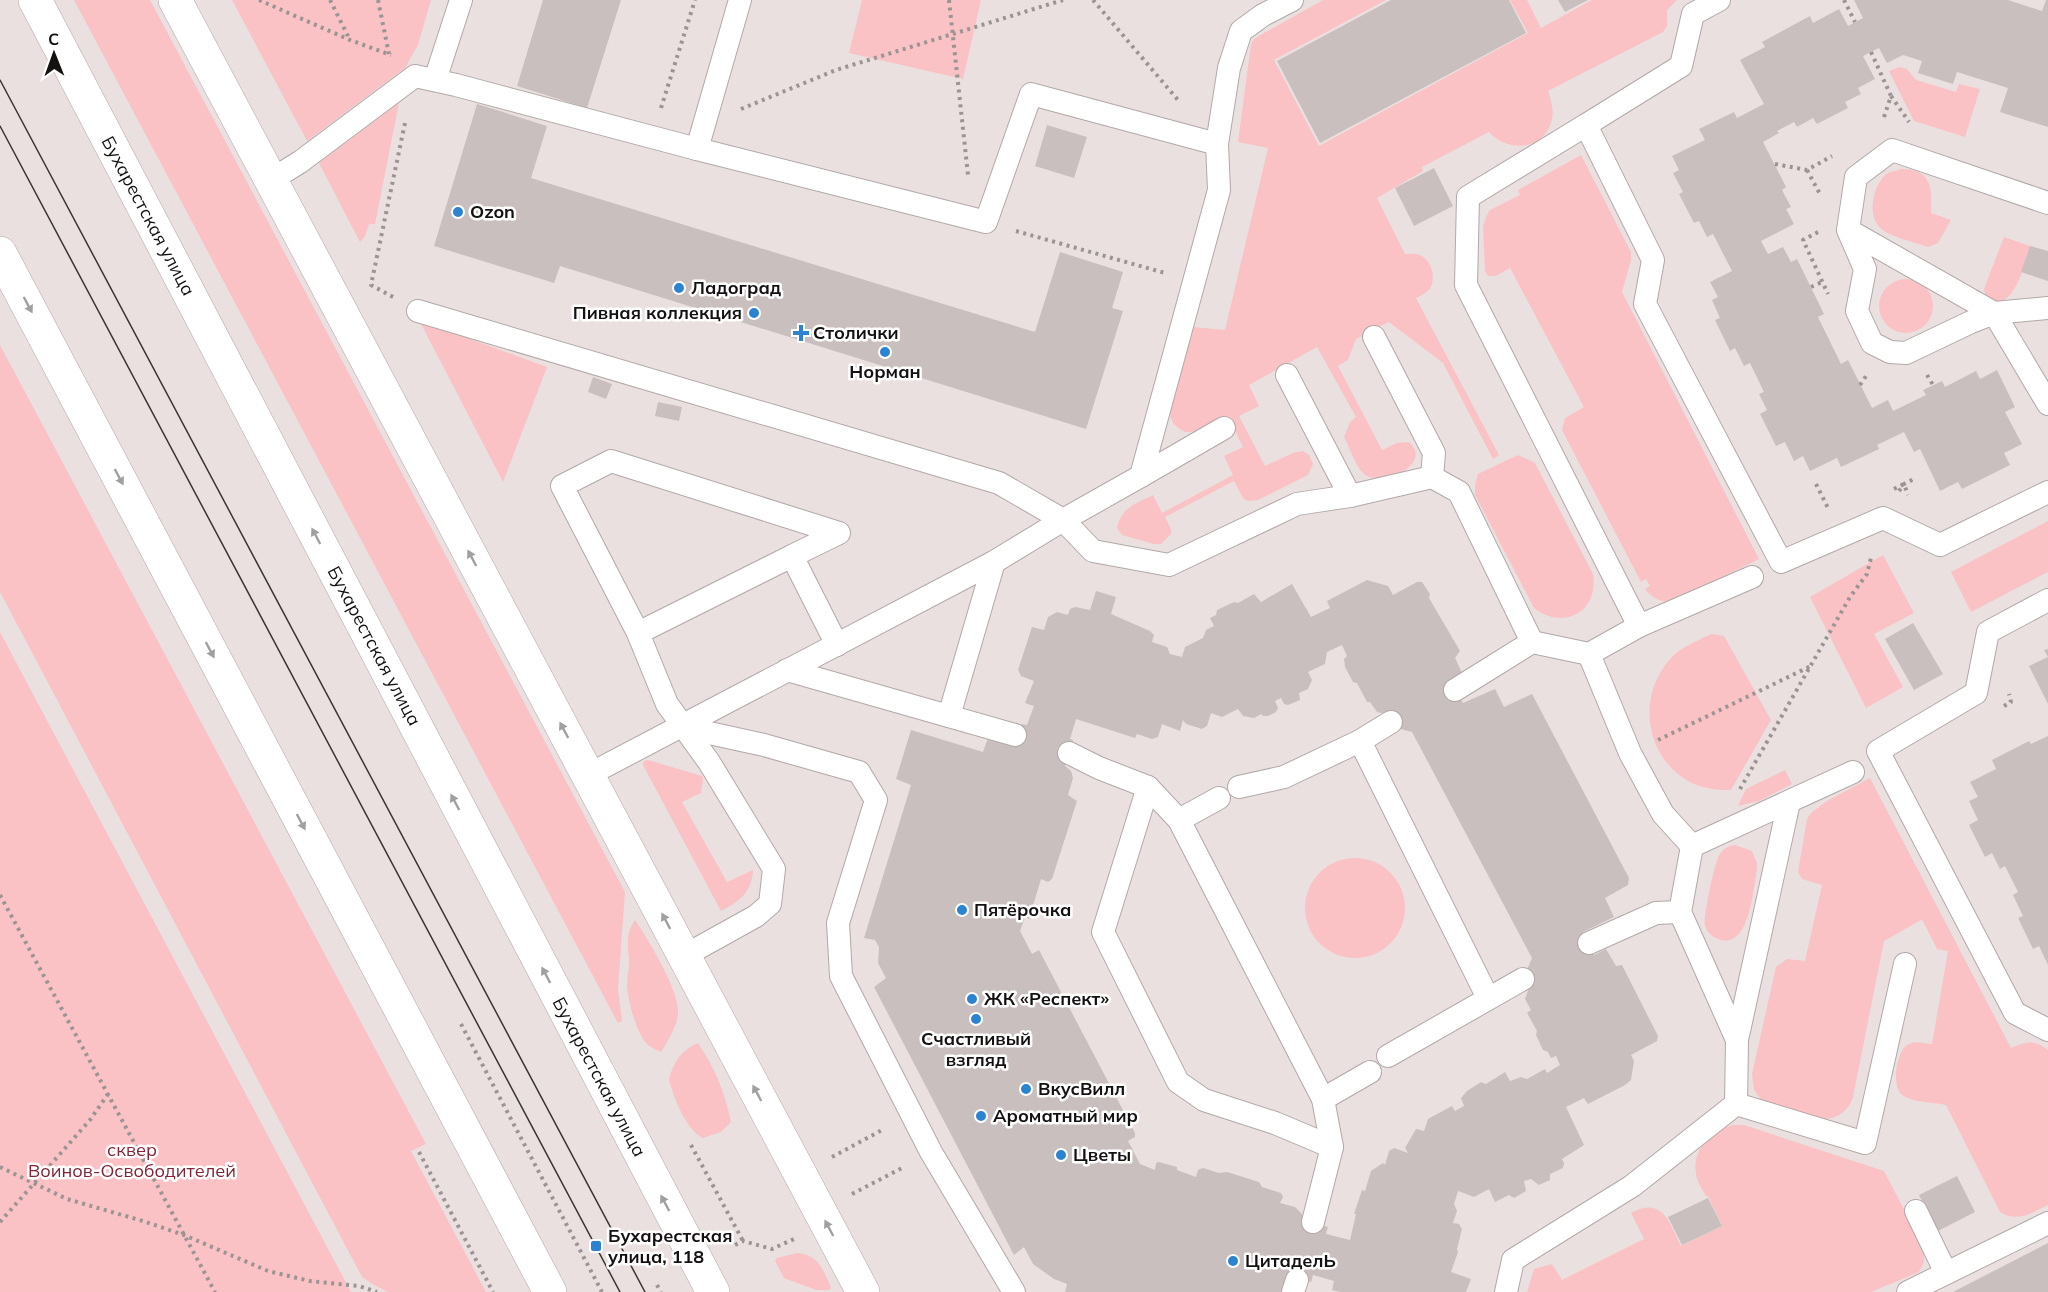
<svg xmlns="http://www.w3.org/2000/svg" width="2048" height="1292" font-family="Mulish,sans-serif">
  <style>
    .green { fill: #fac2c4 }
    .building { fill: #c9bfbf; fill-rule: evenodd }
    .lines { fill: none; stroke-linecap: round; stroke-linejoin: round }
    .service-casing { stroke: #b2a8a8; stroke-width: 24 }
    .minor-casing { stroke: #b2a8a8; stroke-width: 34 }
    .secondary-casing { stroke: #b2a8a8; stroke-width: 34 }
    .path { stroke: #9b9494; stroke-width: 4; stroke-dasharray: 3 4.5; stroke-linecap: butt }
    .service { stroke: #fff; stroke-width: 22 }
    .minor { stroke: #fff; stroke-width: 33 }
    .secondary { stroke: #fff; stroke-width: 33 }
    .tram { stroke: #393535; stroke-width: 1.5 }
    .oneway { fill: #a1a0a0 }
    .poi-dot { fill: #2c83d1; stroke: #fff; stroke-width: 2 }
    .labels { text-anchor: middle; stroke-width: 5; stroke-linejoin: round; paint-order: stroke }
    .poi-label { font-size: 18px; font-weight: bold; fill: #141111; stroke: #fff; text-anchor: start }
    .street-label { font-size: 18px; fill: #141111; stroke: #fff }
    .park-label { font-size: 18px; fill: #842334; stroke: #fff }
  </style>
  <rect width="100%" height="100%" fill="#eae0e0"/>
  <g class="green">
    <path d="M74,0h76l475,892 -7,97 4,32 -4,2z"/>
    <path d="M232,0h199l-13,45 -13,23 -98,73z"/>
    <path d="M862,0h119l-18,79 -114,-26z"/>
    <path d="M1323,0h63l-112,60 45,86 209,-113 -18,-33h17l14,28 51,-28h85l-10,10v16l-4,6 -115,59c3,9 6,19 4,28 -7,32 -44,34 -63,13l-67,35 1,4 -46,27 28,56c5,0 10,-1 15,1 12,5 17,25 9,35 -3,3 -9,6 -13,8l83,157 -6,4 -50,-96 -54,-41 -33,17 -8,21 -10,6 44,84 15,-7 12,-1c26,22 -31,49 -47,30 -8,-9 -12,-24 -18,-35l6,-15 6,-5 -39,-70 -68,38 10,21 -20,10 26,50 28,-13 10,-2 6,4 4,9 -5,11 -50,25 -10,1 -5,-3 -9,-17 -69,36 6,12v5l-10,10h-7l-32,-9 -5,-7c5,-21 18,-24 36,-33l9,18 71,-38 -9,-19 19,-9 -8,-16 -50,1c-10,-5 -16,-11 -15,-23l23,-82 32,3 43,-182 -30,-6 13,-98 3,-5 10,-6z"/>
    <path d="M1900,67l7,2 9,11 40,12 3,-8 21,5 -15,48 -51,-16 -25,-50z"/>
    <path d="M399,103l-24,121h-6l-4,12 -5,6 -41,-79z"/>
    <path d="M1581,155l50,97v8l-9,32 137,267 -88,43c-11,0 -19,-4 -26,-13l5,-3 -4,-7 -5,3 -79,-152 3,-12 19,-11 -74,-139 -14,8h-8l-3,-5 -2,-45 3,-9 4,-7 30,-15 -2,-5z"/>
    <path d="M1901,169c31,0 31,19 30,44l20,7 -13,23 -10,4c-11,-4 -36,-10 -44,-16 -18,-12 -12,-41 0,-55 4,-4 11,-5 17,-7z"/>
    <path d="M2004,237l26,9c-5,17 -17,71 -44,52l-2,-9z"/>
    <circle cx="1906" cy="306" r="27"/>
    <path d="M419,320l128,47 -44,115z"/>
    <path d="M0,345l426,799 -15,7 75,141h-98l-14,-7 -12,-8 -362,-685z"/>
    <path d="M1518,455l17,8 58,111c6,38 -29,57 -59,34l-59,-113v-10l3,-11z"/>
    <path d="M2048,521v51l-77,40 -20,-40z"/>
    <path d="M1883,555l31,58 -40,21 29,53 -37,21 -56,-111z"/>
    <path d="M0,632l351,660h-351z"/>
    <path d="M1711,634l13,2 47,84 -40,70c-12,0 -25,-1 -37,-6 -49,-23 -59,-87 -23,-126 10,-11 26,-17 40,-24z"/>
    <path d="M648,760l54,16 1,4 -2,13 -19,9 45,80 26,-12c-1,22 -14,32 -32,41l-78,-146 1,-4z"/>
    <path d="M1785,770l7,14 -33,17 -21,5 8,-17z"/>
    <path d="M1870,778l141,270c15,-6 24,-9 37,2v155c-16,8 -31,18 -48,7l-54,-107c-12,-3 -35,-2 -45,-11 -10,-10 -4,-45 8,-50 7,-4 16,0 23,0l16,-93 -11,-2 -14,-28 -2,-1 -37,21 -31,156c-4,14 -16,23 -32,22l-59,-18 -8,-11 -2,-16 24,-107 11,-8 18,2 17,-76 -20,-6 -4,-7 9,-53 4,-6 16,-12z"/>
    <path d="M1735,845l17,6 5,12v7c-4,19 -7,77 -36,70 -8,-2 -14,-7 -16,-15 -2,-7 10,-66 15,-71 4,-6 9,-8 15,-9z"/>
    <circle cx="1355" cy="908" r="50"/>
    <path d="M635,920c13,19 45,72 43,93 -1,13 -10,28 -17,39 -4,-2 -9,-4 -13,-7 -11,-10 -21,-46 -21,-61 0,-7 2,-13 2,-19 0,-18 -5,-29 6,-45z"/>
    <path d="M698,1043c17,25 27,50 33,79l-10,10 -18,6c-17,-8 -30,-41 -34,-59 4,-16 13,-30 29,-36z"/>
    <path d="M1733,1125h11l140,46 40,77v14l-5,10 -48,20h-344l7,-23 18,-5 10,16 82,-41 -13,-26c32,-17 38,9 50,33l41,-20 -14,-30h-2c-4,-7 -9,-14 -10,-22 -4,-25 15,-43 37,-49z"/>
    <path d="M797,1253c22,2 26,16 34,35l-2,2h-13l-32,-12 -9,-17 2,-3z"/>
  </g>
  <g class="building">
    <path d="M543,0h78l-34,108 -70,-22z"/>
    <path d="M1391,0h118l17,33 -206,110 -43,-82z"/>
    <path d="M1558,0h30l-23,12z"/>
    <path d="M1854,0h154l34,11 4,-11h2v127l-48,-15 8,-24 -51,-16 -4,12 -35,-11 4,-12 -19,-6 -16,8 -8,-15 -16,8 12,23 -17,9 3,6 -16,8 3,6 -31,16 -4,-6 -16,9 -3,-5 -17,9 2,2 -16,9 23,45 -4,3 9,17 -5,2 8,15 -33,17 7,13 15,-7 8,15 6,-3 27,55 -6,3 23,47 7,-4 24,48 16,-8 5,11 33,-16 -3,-5 19,-9 3,6 31,-16 4,8 17,-9 18,37 -10,5 17,32 -18,9 6,12 -48,24 -4,-7 -18,9 -20,-42 -6,3 -10,-20 -27,13 2,4 -38,18 -4,-9 -27,13 -7,-15 -9,5 -9,-19 -9,4 -16,-32 7,-4 -8,-16 5,-2 -14,-29 -6,3 -9,-18 -5,3 -15,-31 5,-2 -8,-18 6,-3 -8,-15 22,-11 -19,-37 -6,3 -8,-16 -5,2 -15,-29 4,-2 -10,-19 6,-3 -7,-14 33,-16 -6,-11 35,-17 3,6 27,-14 -24,-44 25,-13 -3,-5 48,-26 3,7 26,-14 9,17 15,-8z"/>
    <path d="M477,104l70,22 -16,52 504,154 25,-80 63,20 -11,36 11,3 -37,118 -526,-163 -6,17 -120,-37z"/>
    <path d="M1047,125l40,12 -13,41 -39,-12z"/>
    <path d="M1434,168l19,38 -39,20 -19,-38z"/>
    <path d="M2030,246l18,5v30l-27,-9z"/>
    <path d="M593,377l19,7 -6,15 -18,-7z"/>
    <path d="M658,402l24,5 -3,14 -24,-5z"/>
    <path d="M1367,580l21,6 5,9 24,-13h5l8,12 -1,4 31,53 -5,7 8,17 -13,6 13,22 32,-14 9,18 28,-13 97,184 -1,7 -23,13 9,19 -31,15 11,23 12,-6 10,17 6,-1 36,71 -1,5 -26,14 3,6 -3,19 -6,5 -37,19 -4,-6 -18,9 18,38 -22,14 2,4 -1,5 -13,6v6l-11,5 -8,-6 -7,2 2,10 -12,7 -5,-3 -14,7 -6,-13 -15,8 -16,-6 -4,13 3,7 -4,12 6,1 3,5 -5,20 1,3 -7,20 20,7 -5,13h-126l-8,-2 2,-9 -21,-6 -2,7 -14,-2 -11,12h-221l2,-8 -13,-5 -21,-15 -9,-17 -10,8 -140,-268 12,-9 -8,-15 1,-16 -4,-7 -11,-2 47,-153 -15,-6 15,-49 72,22 6,-17 30,-4 3,-7 5,1 7,-19 -9,-3 9,-22 -13,-5 -3,-6 14,-43 12,3 4,-13 9,-5 11,3 2,-6 5,-2 15,3 6,-19 20,6 -5,17 39,17 4,4 -2,7 15,5 3,7 12,3 3,-10 18,-9 3,-8 8,-4 -4,-8 6,-3 1,-5 17,-8 4,1 16,-9 7,8 31,-18 19,33 19,-9 -3,-7zM1342,645l5,11 -3,3 1,8 8,15 4,1 10,19h3l7,10 10,2 6,13 19,5 120,226 -9,21 6,9 -4,11 6,11 -4,3 10,18 -1,4 7,15 5,2 3,6 5,-2 4,9 -13,8 -2,-4 -18,10 -6,-2 -11,4 -5,-9 -19,12 -5,-2 -14,9 -6,7 3,8 -9,5 -3,-5 -24,13 -4,12 -8,-2 -11,19 3,5 -14,-5 -5,3 -4,14 -2,-2 -12,8 -6,20 -3,-1 -8,24h2l-6,26 -24,-6 2,-7 -24,-8 -2,-5 -7,-7 -15,-4 3,-6 -2,-4 -19,-6 -3,-5 -32,-10 -8,1 -16,-5 -5,2 -2,7 -19,-7v-3l-18,-5 -3,1 -1,7 -15,-6 -12,-23 7,-4v-4l-96,-183 -7,4 -12,-23 5,-14 4,2 12,-40 7,3 4,-3 25,-78 -9,-6 5,-17 -2,-7 -6,-5 8,-26 -3,-1 6,-20 59,19 2,-4 15,5 6,-2 4,-13 18,7 3,-11 3,4 16,5 5,-3 4,-13 11,4 16,-8 5,7 11,2 7,-4 2,2h5l8,-4 2,-4 -3,-7 6,-3 3,6 4,1 12,-5 -1,-7 9,-4 4,-9 -4,-8 17,-8 2,-12z"/>
    <path d="M1913,623l30,51 -29,16 -29,-51z"/>
    <path d="M2048,649v55l-19,-38 19,-9 -4,-7z"/>
    <path d="M2048,736v229l-9,-19 -6,3 -15,-31 5,-2 -10,-21 5,-3 -13,-26 -5,3 -8,-16 -7,4 -16,-32 9,-5 -9,-19 9,-4 -8,-15 26,-13 -4,-9 37,-19 2,3z"/>
    <path d="M1957,1176l18,36 -37,19 -19,-36z"/>
    <path d="M1708,1198l14,28 -40,19 -14,-28z"/>
    <path d="M2048,1243v49h-95z"/>
  </g>
  <g class="lines">
    <defs>
      <g id="service">
        <path d="M1719,0l-26,14 -12,52 -95,59 67,135 -8,44 136,258 102,-44 57,27 108,-53"/>
        <path d="M435,80l26,-80"/>
        <path d="M1586,125l-118,72 -2,88 173,341"/>
        <path d="M1217,144l12,-76 12,-37 22,-16 29,-15"/>
        <path d="M271,180l29,-18 115,-86 41,9 241,64"/>
        <path d="M1848,230l146,83 -23,9 -65,31 -16,-1 -18,-9 -15,-32 8,-42 -17,-39 8,-53 36,-27 156,53"/>
        <path d="M2048,308l-54,5 54,91"/>
        <path d="M418,311l581,172 64,37 78,-44 78,-286 -2,-46 -186,-50 -45,128 -289,-73 43,-149"/>
        <path d="M1374,337l60,116 -2,24"/>
        <path d="M1287,375l63,121"/>
        <path d="M1141,476l83,-48"/>
        <path d="M2048,600l-60,32 -12,61 -98,58 137,262 33,17"/>
        <path d="M638,633l154,-77"/>
        <path d="M1589,654l41,99 33,61 29,32"/>
        <path d="M787,670l228,65"/>
        <path d="M1455,690l77,-48"/>
        <path d="M949,716l45,-154"/>
        <path d="M682,727l82,18 95,27 17,28 -38,123 3,53 90,176 83,140"/>
        <path d="M1360,741l31,-19"/>
        <path d="M1069,753l30,15 49,19 -45,145 75,150 26,18 71,23 57,24 -19,75"/>
        <path d="M588,775l406,-213 69,-42 30,31 76,14 128,-61 53,-8 82,-19 27,15 73,150 57,12 50,-28 113,-49"/>
        <path d="M1148,787l31,33 144,279 9,48"/>
        <path d="M1239,787l45,-10 76,-36 128,257"/>
        <path d="M1179,820l40,-22"/>
        <path d="M1692,846l161,-74"/>
        <path d="M1589,943l67,-30 24,-1"/>
        <path d="M684,956l72,-40 14,-12 4,-35 -65,-107 -42,-58 -29,-71 -76,-147 49,-25 228,72 -47,23 45,89"/>
        <path d="M1737,1040l52,-238"/>
        <path d="M1388,1056l135,-77"/>
        <path d="M1323,1099l47,-27"/>
        <path d="M1736,1104l129,39 40,-179"/>
        <path d="M1916,1211l30,62"/>
        <path d="M1293,1292l4,-12"/>
        <path d="M1506,1292l7,-32 119,-74 104,-82 1,-64 -57,-128 12,-66"/>
        <path d="M1908,1292l140,-69"/>
      </g>
      <path id="minor" d="M175,0l688,1292"/>
      <g id="secondary">
        <path d="M35,0l678,1292"/>
        <path d="M0,253l550,1039"/>
      </g>
    </defs>
    <use href="#service" class="service-casing"/>
    <use href="#minor" class="minor-casing"/>
    <use href="#secondary" class="secondary-casing"/>
    <g class="path">
      <path d="M259,0l91,40 41,15"/>
      <path d="M330,0l20,40"/>
      <path d="M378,0l11,54"/>
      <path d="M949,0l19,175"/>
      <path d="M1093,0l85,100"/>
      <path d="M1844,0l11,22"/>
      <path d="M1871,52l20,44 -8,24"/>
      <path d="M1891,96l18,26"/>
      <path d="M661,108l34,-108"/>
      <path d="M741,109l95,-39 227,-70"/>
      <path d="M1775,164l32,6 25,-14"/>
      <path d="M1807,170l14,26"/>
      <path d="M1016,231l149,42"/>
      <path d="M1818,232l-15,8 25,54"/>
      <path d="M1811,287l11,-5"/>
      <path d="M393,297l-22,-12 34,-162"/>
      <path d="M1927,375l6,10"/>
      <path d="M1860,385l6,-9"/>
      <path d="M1816,484l12,24"/>
      <path d="M1894,489l10,-5 4,11"/>
      <path d="M1899,491l5,-7 10,-5"/>
      <path d="M2004,706l7,-4 -2,-8"/>
      <path d="M1658,740l153,-74"/>
      <path d="M1740,789l110,-192 17,-23 4,-16"/>
      <path d="M0,895l215,397"/>
      <path d="M461,1024l141,268"/>
      <path d="M691,1145l52,96"/>
      <path d="M419,1152l74,140"/>
      <path d="M832,1157l52,-28"/>
      <path d="M0,1167l67,32 76,22 41,14 84,36 42,10 49,5 18,6"/>
      <path d="M852,1194l52,-27"/>
      <path d="M0,1222l90,-102 18,-26"/>
      <path d="M735,1245l8,-4 29,8 22,-10"/>
      <path d="M657,1285l4,7"/>
    </g>
    <use href="#service" class="service"/>
    <use href="#minor" class="minor"/>
    <use href="#secondary" class="secondary"/>
    <g class="tram">
      <path d="M0,80l645,1212"/>
      <path d="M0,126l620,1166"/>
    </g>
  </g>
  <defs><path id="oneway-solid" d="M-6-.8H1V-3.2L6.5 0L1 3.2V.8H-6Z" transform="scale(1.5)"/></defs>
  <g class="oneway">
    <use href="#oneway-solid" transform="translate(28 305) rotate(62)"/>
    <use href="#oneway-solid" transform="translate(119 477) rotate(62)"/>
    <use href="#oneway-solid" transform="translate(316 536) rotate(-118)"/>
    <use href="#oneway-solid" transform="translate(472 558) rotate(-118)"/>
    <use href="#oneway-solid" transform="translate(210 650) rotate(62)"/>
    <use href="#oneway-solid" transform="translate(564 730) rotate(-118)"/>
    <use href="#oneway-solid" transform="translate(455 802) rotate(-118)"/>
    <use href="#oneway-solid" transform="translate(301 822) rotate(62)"/>
    <use href="#oneway-solid" transform="translate(666 921) rotate(-118)"/>
    <use href="#oneway-solid" transform="translate(546 975) rotate(-118)"/>
    <use href="#oneway-solid" transform="translate(757 1093) rotate(-118)"/>
    <use href="#oneway-solid" transform="translate(665 1203) rotate(-118)"/>
    <use href="#oneway-solid" transform="translate(829 1228) rotate(-118)"/>
  </g>
  <g class="poi-dot">
    <circle cx="458" cy="212" r="6"/>
    <circle cx="679" cy="288" r="6"/>
    <circle cx="754" cy="313" r="6"/>
    <path d="M798 324h6v6h6v6h-6v6h-6v-6h-6v-6h6z"/>
    <circle cx="885" cy="352" r="6"/>
    <circle cx="962" cy="910" r="6"/>
    <circle cx="972" cy="999" r="6"/>
    <circle cx="976" cy="1019" r="6"/>
    <circle cx="1026" cy="1089" r="6"/>
    <circle cx="981" cy="1116" r="6"/>
    <circle cx="1061" cy="1155" r="6"/>
    <rect x="590" y="1240" width="12" height="12" rx="3"/>
    <circle cx="1233" cy="1261" r="6"/>
  </g>
  <g class="labels">
    <g class="poi-label">
      <text x="470" y="218">Ozon</text>
      <text x="691" y="294">Ладоград</text>
      <text x="742" y="319" text-anchor="end">Пивная коллекция</text>
      <text x="813" y="339">Столички</text>
      <text x="885" y="378" text-anchor="middle">Норман</text>
      <text x="974" y="916">Пятёрочка</text>
      <text x="984" y="1005">ЖК «Респект»</text>
      <text x="976" y="1045" text-anchor="middle">Счастливый<tspan x="976" dy="21">взгляд</tspan></text>
      <text x="1038" y="1095">ВкусВилл</text>
      <text x="993" y="1122">Ароматный мир</text>
      <text x="1073" y="1161">Цветы</text>
      <text x="608" y="1242">Бухарестская<tspan x="608" dy="21">улица, 118</tspan></text>
      <text x="1245" y="1267">ЦитаделЬ</text>
    </g>
    <g class="street-label">
      <text transform="translate(148 216) rotate(62)" y="6">Бухарестская улица</text>
      <text transform="translate(374 646) rotate(62)" y="6">Бухарестская улица</text>
      <text transform="translate(599 1077) rotate(62)" y="6">Бухарестская улица</text>
    </g>
    <g class="park-label">
      <text x="132" y="1156">сквер<tspan x="132" dy="21">Воинов-Освободителей</tspan></text>
    </g>
  </g>
  <g transform="translate(54 54) rotate(359)" stroke="#ffffff" stroke-width="4.5" paint-order="stroke">
  <path d="M0-4.5L10 22L0 15L-10 22Z" fill="#141111"/>
  <text y="-9" font-size="16" font-weight="bold" text-anchor="middle" fill="#141111">С</text>
  </g>
</svg>
